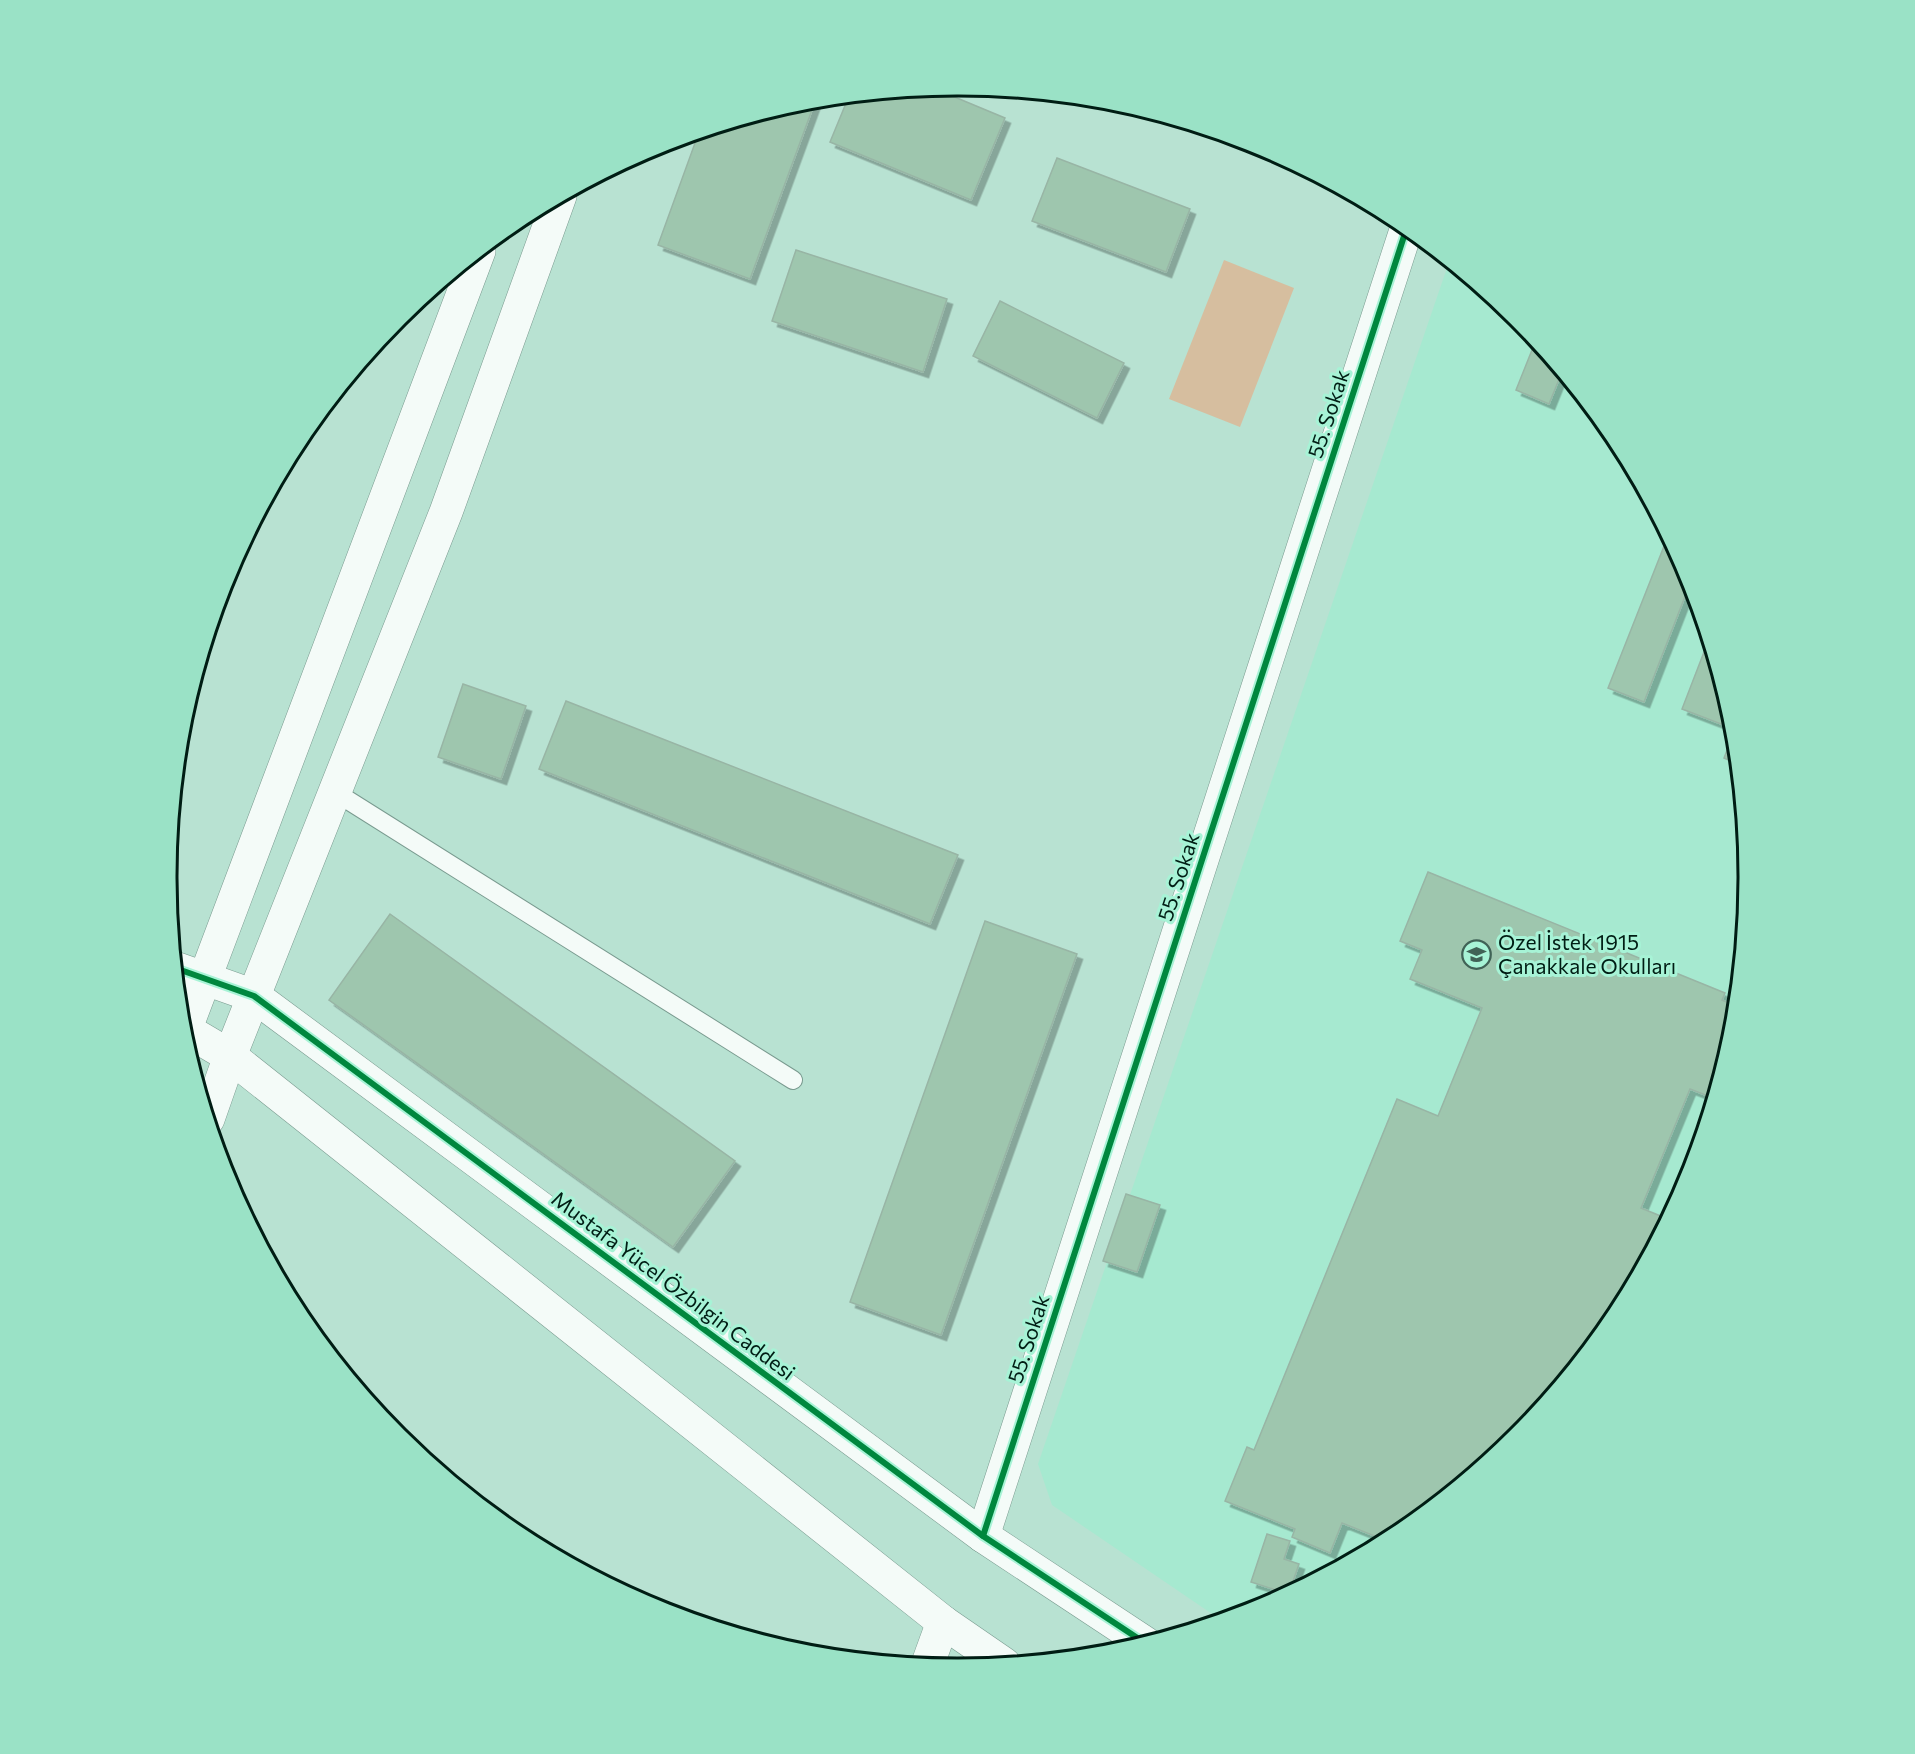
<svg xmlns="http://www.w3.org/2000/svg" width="1915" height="1754" font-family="Commissioner,sans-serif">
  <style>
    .built { fill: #a6e9d0 }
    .pitch { fill: #d6be9f }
    .building { fill: #9ec6ae; stroke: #98b5a5; stroke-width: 1.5; filter: url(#shadow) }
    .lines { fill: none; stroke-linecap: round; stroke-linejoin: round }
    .service-casing { stroke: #799a8f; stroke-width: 20 }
    .minor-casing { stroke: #799a8f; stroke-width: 34 }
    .service { stroke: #f4fbf8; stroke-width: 18 }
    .minor { stroke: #f4fbf8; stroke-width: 33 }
    .cycleway-casing { stroke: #a7f3d6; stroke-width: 10 }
    .cycleway { stroke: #00873e; stroke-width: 6 }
    .labels { text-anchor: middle; stroke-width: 6; stroke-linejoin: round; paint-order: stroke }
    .street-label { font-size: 21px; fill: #001d14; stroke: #a7f3d6 }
    .poi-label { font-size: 21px; fill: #001d14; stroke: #a7f3d6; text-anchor: start }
    .rim { fill: none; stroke: #001d14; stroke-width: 3 }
  </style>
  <defs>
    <filter id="shadow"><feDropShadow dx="5.5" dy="5.5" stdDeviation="0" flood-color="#0004"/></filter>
  </defs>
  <rect width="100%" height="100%" fill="#b8e2d2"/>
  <path class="built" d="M1449,262l68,56 99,120 73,136 45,149 15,154 -15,155 -45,148 -74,137 -98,120 -120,98 -137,73 -39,12 -169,-115 -14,-41z"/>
  <path class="pitch" d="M1224,260l70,28 -54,139 -71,-28z"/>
  <g class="building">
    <path d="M933,88l72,30 -34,82 -141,-58 19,-46z"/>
    <path d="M816,99l-66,180 -92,-34 41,-113 104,-31z"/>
    <path d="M1057,158l133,51 -24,63 -134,-51z"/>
    <path d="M796,250l151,49 -24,73 -151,-51z"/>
    <path d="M1000,301l124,62 -27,55 -124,-62z"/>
    <path d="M1536,340l26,32 -13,32 -33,-14z"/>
    <path d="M1668,536l23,45 -47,121 -36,-14z"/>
    <path d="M1709,639l25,84v6l-52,-20z"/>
    <path d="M463,684l63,22 -25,73 -63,-22z"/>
    <path d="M566,701l392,154 -28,69 -391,-155z"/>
    <path d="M1735,730l3,34 -14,-6z"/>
    <path d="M1428,872l297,121 -3,7 14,6 -2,26 -21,66 -23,-9 -49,119 27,11 -53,98 -98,120 -120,98 -10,6 -45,-18 -12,30 -38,-16 3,-8 -70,-28 22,-54 7,3 143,-351 41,17 44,-108 -72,-29 12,-29 -22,-9z"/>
    <path d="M390,914l345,247 -62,86 -344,-247z"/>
    <path d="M985,921l92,33 -136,381 -91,-33z"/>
    <path d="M1126,1194l34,11 -23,67 -34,-11z"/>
    <path d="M1267,1534l23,7 -6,18 15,5 -10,29 -1,1 -37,-12z"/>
  </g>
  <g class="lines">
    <defs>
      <path id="service" d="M335,792l458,288"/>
      <g id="minor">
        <path d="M175,968l79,28 729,540 162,107"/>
        <path d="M181,1027l49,29 713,566 61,42"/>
        <path d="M183,1036l296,-785"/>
        <path d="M208,1119l22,-63 216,-544 114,-316"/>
        <path d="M983,1536l424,-1309"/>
        <path d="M927,1666l16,-44"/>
      </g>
    </defs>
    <use href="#service" class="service-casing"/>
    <use href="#minor" class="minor-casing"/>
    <use href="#service" class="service"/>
    <use href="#minor" class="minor"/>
    <defs>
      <g id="cycleway">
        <path d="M175,968l79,28 729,540 162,107"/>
        <path d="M983,1536l424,-1309"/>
      </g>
    </defs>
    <use href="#cycleway" class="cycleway-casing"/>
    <use href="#cycleway" class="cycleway"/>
  </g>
  <defs>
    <symbol id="school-ring" viewBox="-11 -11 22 22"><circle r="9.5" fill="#a7f3d6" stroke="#406256" stroke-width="1.5"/><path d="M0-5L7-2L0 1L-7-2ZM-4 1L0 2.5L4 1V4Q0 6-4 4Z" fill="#406256"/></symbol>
  </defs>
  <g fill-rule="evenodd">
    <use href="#school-ring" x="1460" y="938" width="33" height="33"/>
  </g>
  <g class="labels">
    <g class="street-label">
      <text transform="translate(1329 414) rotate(-72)" y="7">55. Sokak</text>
      <text transform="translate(1179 877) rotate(-72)" y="7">55. Sokak</text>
      <text transform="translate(673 1286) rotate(37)" y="7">Mustafa Yücel Özbilgin Caddesi</text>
      <text transform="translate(1029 1339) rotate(-72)" y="7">55. Sokak</text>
    </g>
    <g class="poi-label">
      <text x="1498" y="950">Özel İstek 1915<tspan x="1498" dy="24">Çanakkale Okulları</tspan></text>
    </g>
  </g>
  <path d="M0 0H1915V1754H0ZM957 96H958A780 780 0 0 1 1738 876V878A780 780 0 0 1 958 1658H957A780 780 0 0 1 177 878V876A780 780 0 0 1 957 96Z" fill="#9ae2c6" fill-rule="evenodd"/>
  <path class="rim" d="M957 96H958A780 780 0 0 1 1738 876V878A780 780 0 0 1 958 1658H957A780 780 0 0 1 177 878V876A780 780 0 0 1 957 96Z"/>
</svg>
